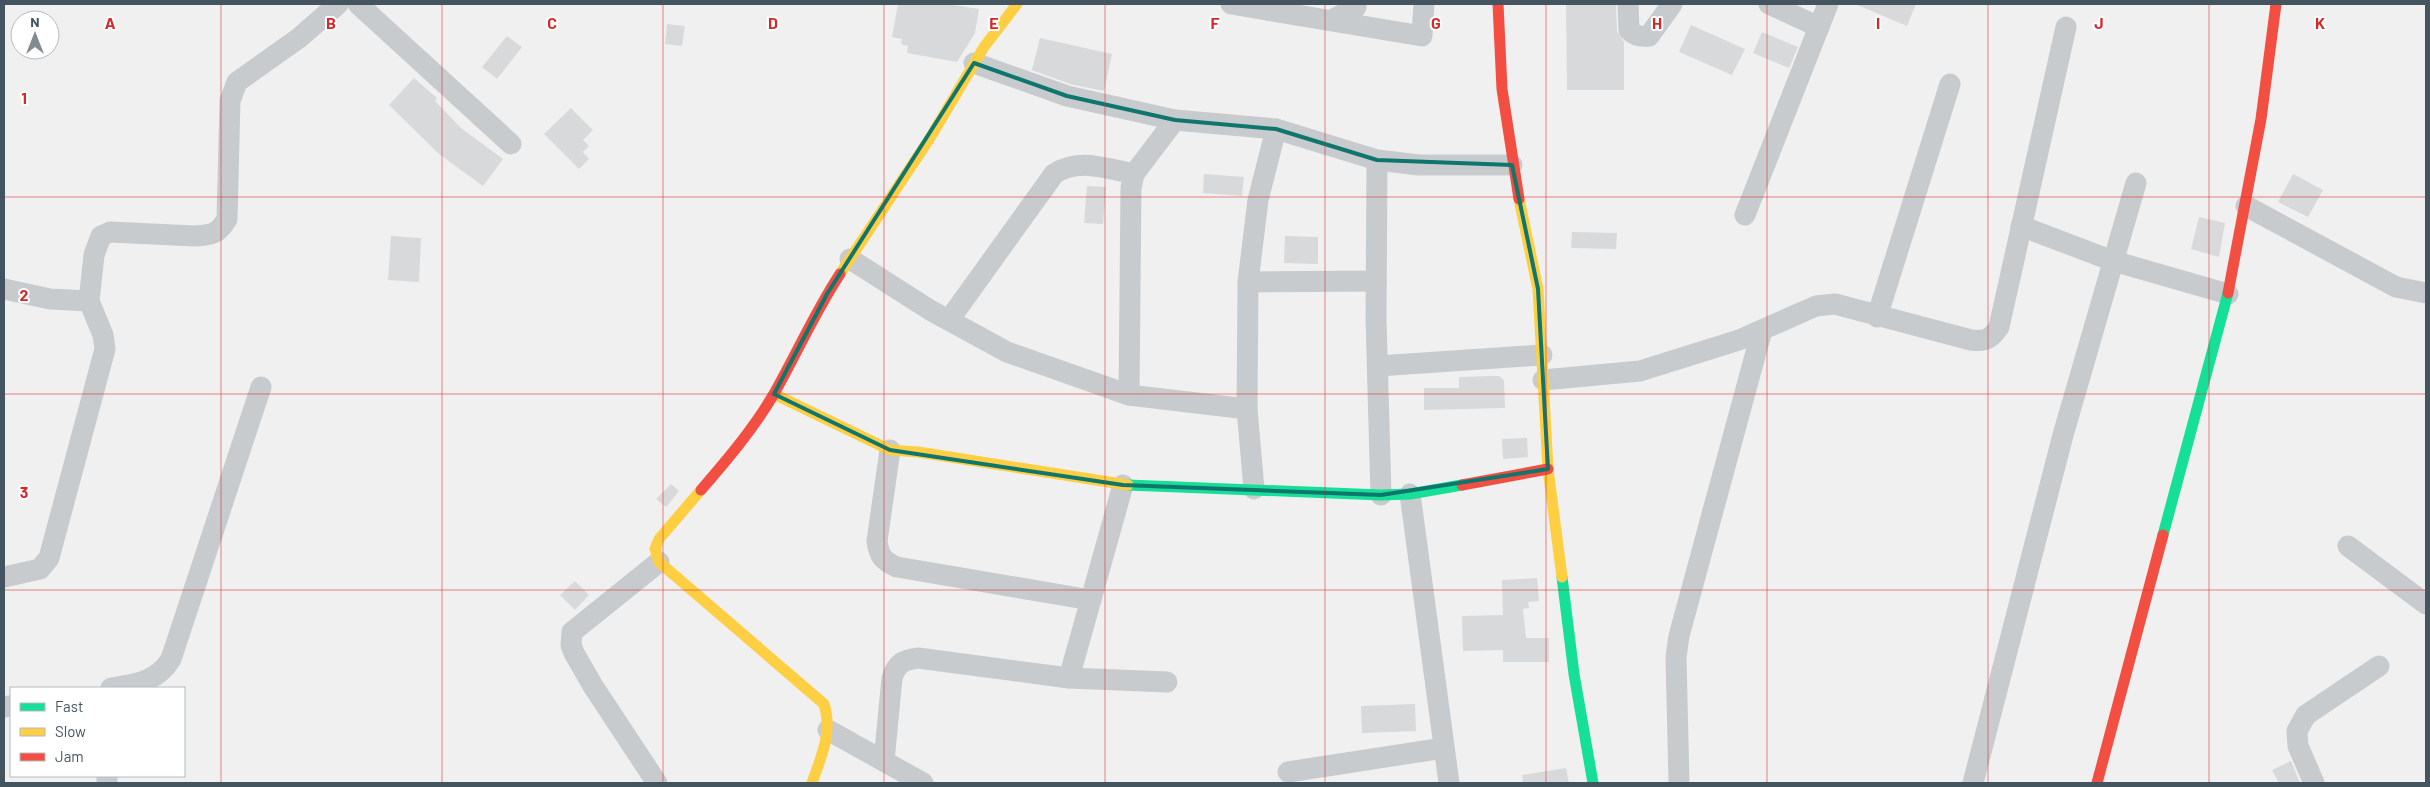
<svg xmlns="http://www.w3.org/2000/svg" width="2430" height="787" font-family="Barlow,sans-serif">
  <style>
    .building { fill: #d8d9da }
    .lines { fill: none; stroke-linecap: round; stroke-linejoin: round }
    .street { stroke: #c7cbcd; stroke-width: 21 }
    .fast { stroke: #16e098; stroke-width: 11 }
    .slow { stroke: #ffcf43; stroke-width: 11 }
    .jam { stroke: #f24e42; stroke-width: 11 }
    .marked { fill: none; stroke: #0f766e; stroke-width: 4; stroke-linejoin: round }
    .grid { fill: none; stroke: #d62828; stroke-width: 1; stroke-opacity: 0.55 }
    .grid-label { font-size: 16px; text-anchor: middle; font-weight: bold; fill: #d62828; stroke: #fff; stroke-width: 4; stroke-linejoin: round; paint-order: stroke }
  </style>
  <rect width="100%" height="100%" fill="#f1f0f0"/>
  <g class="building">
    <path d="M898,4h49l32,5 -4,24 -18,29 -50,-9 1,-7 -7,-2 1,-5 -10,-2z"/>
    <path d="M1566,4h50l1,27 7,11v48h-57z"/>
    <path d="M1855,4h61l-9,22z"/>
    <path d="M667,24l18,2 -3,20 -17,-2z"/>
    <path d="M1691,25l54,24 -13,26 -53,-23z"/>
    <path d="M1762,32l36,15 -9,21 -36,-15z"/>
    <path d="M507,36l15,11 -25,32 -15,-12z"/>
    <path d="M1040,38l72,16 -8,37 -34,-7 -38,-14z"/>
    <path d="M414,78l23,20 -2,3 26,27 42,31 -20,27 -44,-32 -50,-49z"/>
    <path d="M571,108l22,22 -10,10 6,6 -6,6 6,7 -10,10 -35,-35z"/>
    <path d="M1204,174l40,3 -2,19 -39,-3z"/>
    <path d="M2293,174l30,16 -15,27 -30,-15z"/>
    <path d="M1087,186l19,1 -3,37 -19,-1z"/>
    <path d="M2199,217l26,6 -6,34 -28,-8z"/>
    <path d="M1572,232l45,1 -1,16 -45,-1z"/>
    <path d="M391,236l30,2 -2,44 -31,-2z"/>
    <path d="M1285,236l33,1v27l-34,-1z"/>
    <path d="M1492,376h7l5,4 1,28 -81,2v-22h35v-11z"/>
    <path d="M1527,438l1,19 -25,2 -1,-20z"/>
    <path d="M671,484l8,7 -13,16 -10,-8z"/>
    <path d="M1537,578l2,23 -11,1 1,6 -6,1 3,29h23v24h-46v-12l-40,1 -1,-35 41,-1 -1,-35z"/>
    <path d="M575,581l14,14 -14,15 -15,-15z"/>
    <path d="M1415,704l1,27 -54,2 -1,-27z"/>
    <path d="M2291,761l9,22h-21l-7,-13z"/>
    <path d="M1566,768l3,15h-46l-1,-8z"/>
  </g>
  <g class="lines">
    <g class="street">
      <path d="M358,4l153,140"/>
      <path d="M1231,4l191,32 2,-32"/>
      <path d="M1628,4l1,26c6,6 12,7 20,6l23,-32"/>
      <path d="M1769,4l50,23"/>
      <path d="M1332,20l24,-13"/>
      <path d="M974,63l93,33 108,24 101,9 101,31 42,5h93"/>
      <path d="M1377,160l-1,159 5,176"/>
      <path d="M2246,206l150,81 30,6"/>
      <path d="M1745,215l83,-211"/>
      <path d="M2021,226l92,35 115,33"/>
      <path d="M850,259l80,51 77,42 122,43 118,14 7,80"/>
      <path d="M1248,282l128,-1"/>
      <path d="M4,289l46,10 39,2 14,34 2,14 -56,209 -9,11 -36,8"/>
      <path d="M89,301l5,-46 7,-19 9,-4 85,4c17,-1 23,-2 32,-17l3,-118 7,-19 62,-44 39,-34"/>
      <path d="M1877,317l73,-233"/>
      <path d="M949,320l105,-146c24,-17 54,-5 80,0"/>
      <path d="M1378,366l164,-11"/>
      <path d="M1543,380l97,-9 99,-31 77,-34 19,-2 136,36c14,2 20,-1 28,-13l67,-300"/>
      <path d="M1129,395l2,-207 3,-14 41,-54"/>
      <path d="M1247,409l1,-127 10,-82 18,-71"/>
      <path d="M890,450l-13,91c2,15 6,20 20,26l194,33"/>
      <path d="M1410,494l39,289"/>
      <path d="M2348,546l78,58"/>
      <path d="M1069,678l54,-193"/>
      <path d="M111,688c25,-4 46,-6 60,-29l90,-272"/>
      <path d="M4,707l7,-1"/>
      <path d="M828,730l95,53"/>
      <path d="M884,761l8,-83c5,-15 11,-18 26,-20l151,20 98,4"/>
      <path d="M1288,772l156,-24"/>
      <path d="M107,776v7"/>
      <path d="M657,783l-64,-97 -19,-33 -3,-8 1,-13 87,-70"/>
      <path d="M1679,783l-3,-126 3,-21 83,-306"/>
      <path d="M1973,783l90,-348 73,-252"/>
      <path d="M2314,783l-16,-37 -1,-15 9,-16 73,-49"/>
    </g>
    <g class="fast">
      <path d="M1128,485l253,10 29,-1 52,-9"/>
      <path d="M2163,535l65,-242"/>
      <path d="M1562,577l12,97 19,109"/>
    </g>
    <g class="slow">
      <path d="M1519,199l19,90 10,180 14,108"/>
      <path d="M840,274l90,-136 54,-91 33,-43"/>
      <path d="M774,394l116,56 28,2 210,33"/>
      <path d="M701,490l-42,49 -4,10 4,13 165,142c9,28 -3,53 -12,79"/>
    </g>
    <g class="jam">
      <path d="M1498,4l4,85 17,110"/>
      <path d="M2228,293l33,-174 15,-115"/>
      <path d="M1462,485l86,-16"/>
      <path d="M701,490c26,-30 54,-63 74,-98 22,-39 40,-80 65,-118"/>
      <path d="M2097,783l66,-248"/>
    </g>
  </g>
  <path class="marked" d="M974,63l93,33 108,24 101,9 101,31 135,5 26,124 10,180 -167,26 -258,-10 -233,-35 -116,-56 53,-100z"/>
  <path class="grid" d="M221,4v779M442,4v779M663,4v779M884,4v779M1105,4v779M1325,4v779M1546,4v779M1767,4v779M1988,4v779M2209,4v779M4,197h2422M4,394h2422M4,590h2422"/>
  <g class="grid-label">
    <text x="110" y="29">A</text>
    <text x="331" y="29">B</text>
    <text x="552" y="29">C</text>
    <text x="773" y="29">D</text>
    <text x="994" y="29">E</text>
    <text x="1215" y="29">F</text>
    <text x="1436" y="29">G</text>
    <text x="1657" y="29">H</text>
    <text x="1878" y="29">I</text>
    <text x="2099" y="29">J</text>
    <text x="2320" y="29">K</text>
    <text x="24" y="104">1</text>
    <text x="24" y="301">2</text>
    <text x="24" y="498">3</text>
  </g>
  <rect width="2430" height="787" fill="none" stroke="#45555f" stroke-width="10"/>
  <rect x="10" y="687" width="175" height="90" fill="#ffffff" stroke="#b5bbbf"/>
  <rect x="20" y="703" width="25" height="8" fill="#16e098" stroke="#b5bbbf"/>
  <text x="55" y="712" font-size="15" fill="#45555f">Fast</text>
  <rect x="20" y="728" width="25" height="8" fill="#ffcf43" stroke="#b5bbbf"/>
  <text x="55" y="737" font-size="15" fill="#45555f">Slow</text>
  <rect x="20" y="753" width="25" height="8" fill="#f24e42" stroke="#b5bbbf"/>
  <text x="55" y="762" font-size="15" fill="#45555f">Jam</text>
  <g transform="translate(35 35)"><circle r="24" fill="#ffffff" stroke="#b5bbbf"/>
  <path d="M0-4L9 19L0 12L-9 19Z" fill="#818b92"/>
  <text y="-8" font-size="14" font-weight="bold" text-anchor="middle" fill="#45555f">N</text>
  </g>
</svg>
